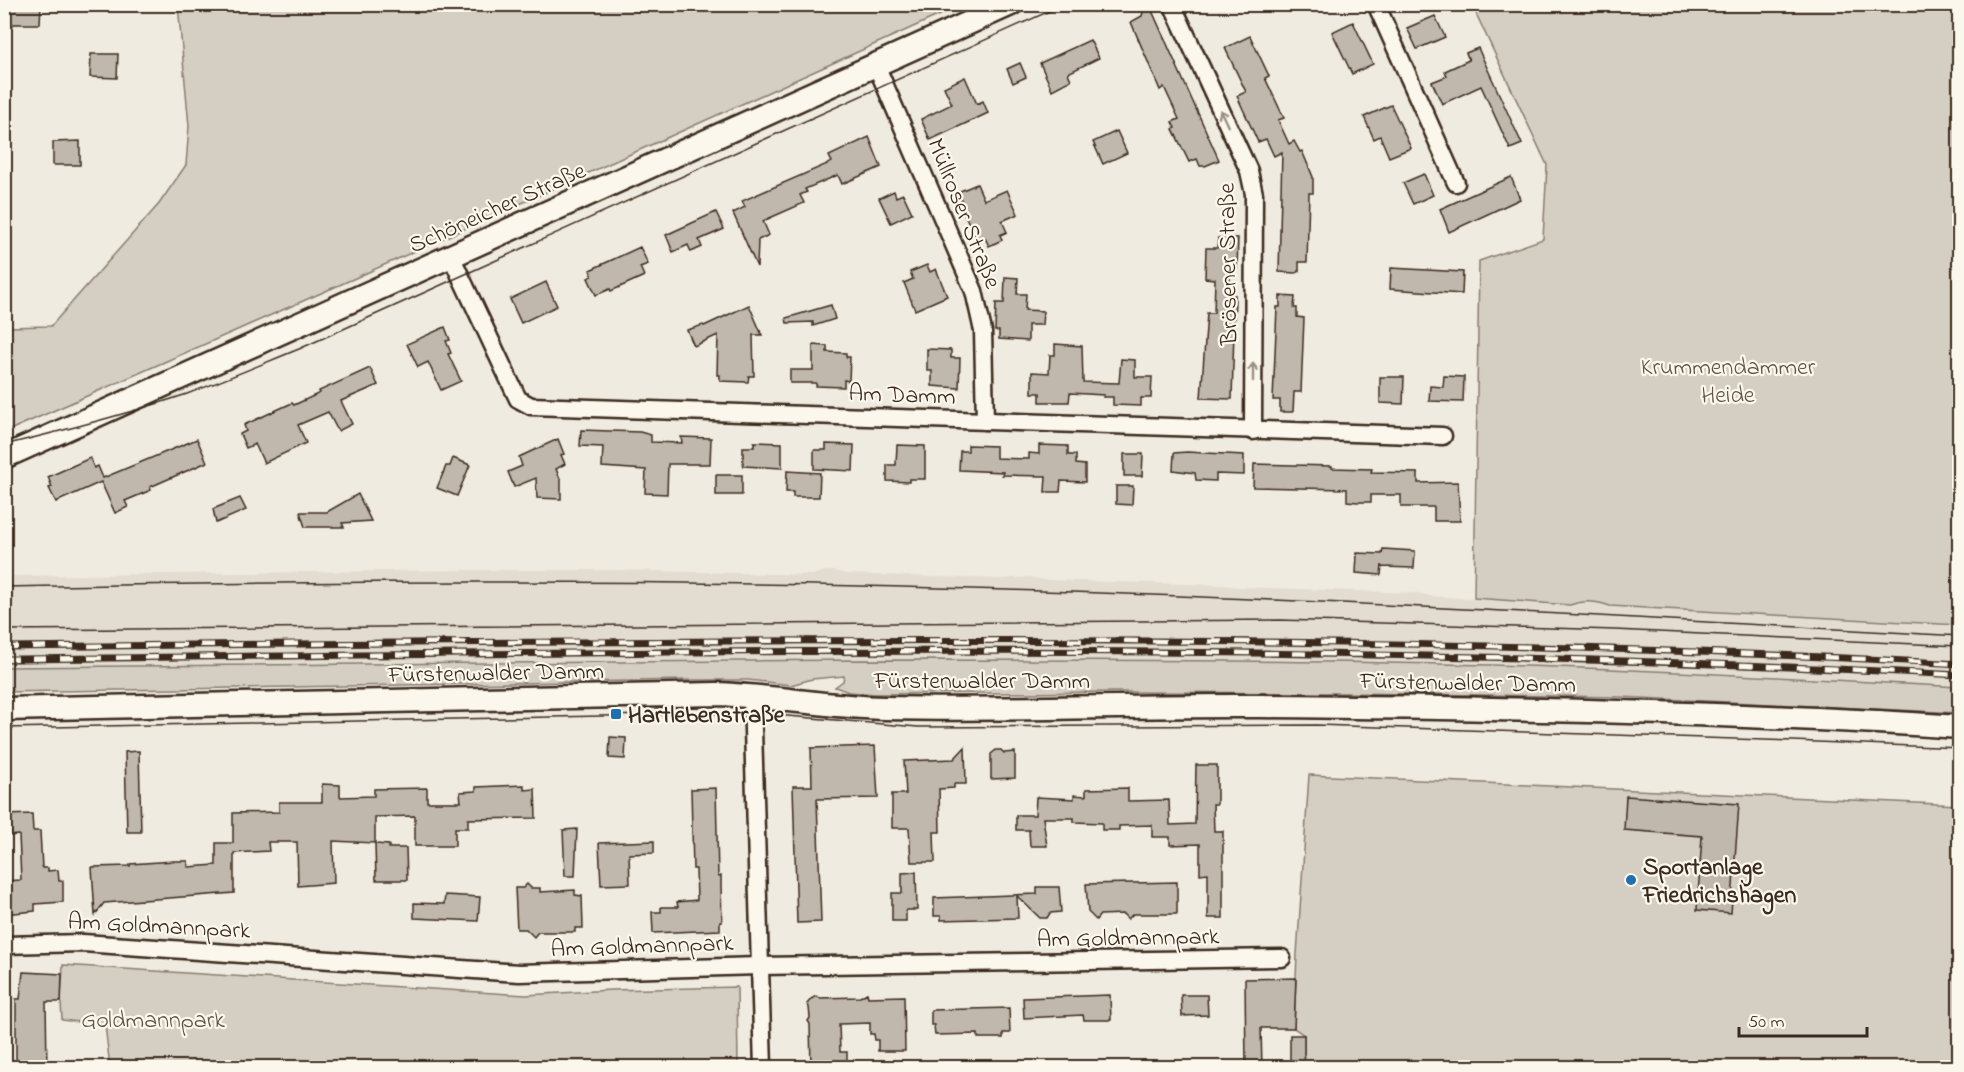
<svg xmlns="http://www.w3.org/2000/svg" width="1964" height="1072" font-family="'Indie Flower',sans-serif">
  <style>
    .built { fill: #e2dcd1 }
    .green { fill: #d5cec3; stroke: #887c70; stroke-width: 1.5 }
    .building { fill: #c0b8ad; stroke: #3b2a1e; stroke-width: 1.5 }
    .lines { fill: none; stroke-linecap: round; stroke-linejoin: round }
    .minor-casing { stroke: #3b2a1e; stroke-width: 21 }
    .secondary-casing { stroke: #3b2a1e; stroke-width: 27 }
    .minor { stroke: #fbf7ec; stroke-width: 16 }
    .secondary { stroke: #fbf7ec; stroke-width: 22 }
    .tram { stroke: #3b2a1e; stroke-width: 1.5 }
    .rail-casing { stroke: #3b2a1e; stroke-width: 7 }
    .rail { stroke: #fbf7ec; stroke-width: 4.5; stroke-dasharray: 14; stroke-linecap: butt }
    .oneway { stroke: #9b9085 }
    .poi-dot { fill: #1f6fb2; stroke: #fbf7ec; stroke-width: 2 }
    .labels { text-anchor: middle; stroke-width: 4.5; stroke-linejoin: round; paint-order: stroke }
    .street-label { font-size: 24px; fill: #3b2a1e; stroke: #fbf7ec }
    .park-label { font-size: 24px; fill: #625347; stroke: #fbf7ec }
    .poi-label { font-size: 24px; font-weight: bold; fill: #3b2a1e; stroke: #fbf7ec; text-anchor: start }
  </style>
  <rect width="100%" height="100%" fill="#f0ebe0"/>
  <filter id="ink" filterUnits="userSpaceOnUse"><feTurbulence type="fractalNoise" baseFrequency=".0167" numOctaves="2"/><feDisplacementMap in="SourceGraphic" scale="12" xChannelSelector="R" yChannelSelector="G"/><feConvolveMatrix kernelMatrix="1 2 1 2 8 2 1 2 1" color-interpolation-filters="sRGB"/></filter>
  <g filter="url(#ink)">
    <path class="built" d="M465,570h153l195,5 11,-4h10l13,3 153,5 30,-2 14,3 180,5 14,2 180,6 12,3 140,9 12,-4 17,1 11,4 349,19v62l-264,-15 -172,-6 -386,-6h-278l-854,7 -1,-91z"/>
    <g class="green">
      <path d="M178,5v-1l784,1 -609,274 -348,153v-105l46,-1 108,-122 27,-39 3,-39z"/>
      <path d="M1472,5h487v620l-349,-19c-14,-5 -25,-6 -40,-1l-96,-7 5,-337 64,-22 4,-74z"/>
      <path d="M859,660c221,0 443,0 664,6 146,4 291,13 436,21l1,26 -340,-16 -278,-4 -225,-1 -241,2 -27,-2 -14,-5 8,-6 1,-5 -32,3 -21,6 -43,-5h-57l-687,12 1,-25z"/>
      <path d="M1309,775l650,30v262h-655v-32l-10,-7 3,-74z"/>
      <path d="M63,965l463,30 85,-5 126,-3 1,80 -500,1 -1,-5 -44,5 -83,-1 -5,-42 -43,-5 -1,-18z"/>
    </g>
    <g class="building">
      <path d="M4,4h37l-1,20h-36z"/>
      <path d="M1145,4h4l70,156 -14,6h-5l-3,-7 -8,3 -16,-33 2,-1 -3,-6 7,-3 -15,-32 -4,3 -29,-68 11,-6z"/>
      <path d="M1435,16l10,21 -28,12 -10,-21z"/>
      <path d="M1353,22l20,42 -21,10 -20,-42z"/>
      <path d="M1250,36l19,40 -4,2 19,40 -6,2 11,24 5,-3 6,11 2,-1 11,26v16h-4l-2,69h-8v9l-3,2 -17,-1 3,-120 -8,4 -8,-17 -8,3 -21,-46 9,-4 -21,-44z"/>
      <path d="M1090,40l9,18 -31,15 3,7 -19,10 -12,-27z"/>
      <path d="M1478,48l44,96 -12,5 -29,-63 -39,18 -10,-22 15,-6 -2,-5 24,-11 -3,-7z"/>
      <path d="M91,54h27l-1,24 -27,-1z"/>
      <path d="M1020,63l6,14 -13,6 -6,-14z"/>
      <path d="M965,77l12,27 6,-3 5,12 -58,27 -9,-21 31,-15 -8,-17z"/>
      <path d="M1391,105l20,43 -22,9 -9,-21 -6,3 -10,-22z"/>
      <path d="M1117,131l10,22 -24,11 -10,-22z"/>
      <path d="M869,137l12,30 -39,17 -4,-9 -33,14 2,3 -7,3 4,8 -41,18 6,14 -11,5 -1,27 -24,-54 12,-6 -3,-6 90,-39 -3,-6z"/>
      <path d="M80,141v24h-27v-23z"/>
      <path d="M1424,174l9,21 -20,9 -10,-21z"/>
      <path d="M1511,177l9,22 -71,33 -9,-23z"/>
      <path d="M977,184l7,16 23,-10 11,24 -16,7 5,11 -7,3 2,5 -13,6 -4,-8 -8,3 -18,-39 3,-1 -4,-9z"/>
      <path d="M894,191l2,6 7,-3 9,19 -21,10 -12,-25z"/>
      <path d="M716,212l8,17 -25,11 3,7 -11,5 -3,-7 -15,7 -7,-17z"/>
      <path d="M1218,238h20l-1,31h-7v26h5l-3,104 -31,-1 6,-85h7l1,-34 -10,-1 1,-30h11z"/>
      <path d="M640,247l8,17 -8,3 4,9 -33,15 -1,-2 -14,6 -8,-17 4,-2 -2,-6z"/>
      <path d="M927,265l3,7 6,-3 11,27 -32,14 -11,-27 9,-4 -3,-7z"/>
      <path d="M1391,268l72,4 -1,22 -72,-5z"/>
      <path d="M1005,277l13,1 -1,16h9l-1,16 18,1 -1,14h-14v16l-29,-2v-8h-4l1,-28h8z"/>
      <path d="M546,282l11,24 -36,17 -11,-24z"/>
      <path d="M1280,296l15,1 -1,11h3v9l7,1 -3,74h-7l-1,20h-13v-12h-7l4,-93h3z"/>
      <path d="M749,305l13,30h-9l1,41h-5l-1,6 -28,-1v-6h-3l1,-40 -24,11 -7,-16 16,-5 1,1z"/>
      <path d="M831,305l4,14 -22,7v-4l-26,1 -1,-5z"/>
      <path d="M445,327l5,13 -4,1 5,12 -3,1 13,27 -20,9 -13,-28 -10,5 -11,-23z"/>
      <path d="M1055,344l27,2 1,36 36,1 2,-24 14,1v17h17l-1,21h-10v8l-28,-1v-8h-10l1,-2 -34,-2 -1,9h-29v-9h-8v-21l17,1 1,-18h5z"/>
      <path d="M813,345l14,1v6l19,1v4h4l-1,24 -5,-1v7l-28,-1v-3h-26v-13h23z"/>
      <path d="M927,349l24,1v8h9l-1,30 -27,-2v-15h-5z"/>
      <path d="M370,368l8,17 -37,16 11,23 -14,7 -10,-19 -30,13 8,18 -42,20 -9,-19 -9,4 -6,-14 6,-3 -2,-6 48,-22 2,2 26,-12 -1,-2z"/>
      <path d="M1444,376l20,1 -1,25 -34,-1 1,-15 13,1z"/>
      <path d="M1380,377h24l-1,27 -23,-1z"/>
      <path d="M581,430l59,2 11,3v7l31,1 -1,-6 30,1 -1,26h-42l-1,30 -22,-1 1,-23 -44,-3 1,-20 -23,-1z"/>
      <path d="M197,439l10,23 -57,25 1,3 -26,11 3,6 -13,6 -14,-31 -45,20 -7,-14 3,-1 -4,-10 42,-19 4,10 4,-2 5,12z"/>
      <path d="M558,439l6,15 -3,1 4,9 -9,5 5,12v18l-24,-1 -1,-20 -22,9 -6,-15 14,-6 -3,-9z"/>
      <path d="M754,442l28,1v25l-39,-2v-19h11z"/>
      <path d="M826,444l28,1 -1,26 -39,-2v-19h12z"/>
      <path d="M897,445l28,1v33h-16v3l-22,-1v-16h9z"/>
      <path d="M968,445l28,1v12l33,1v-6l10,1v-9l29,1v9h8v9l9,1v17l-24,-1 -1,11h-15l1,-16 -44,-1 1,-3 -44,-2 1,-19h8z"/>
      <path d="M1187,452l57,3v20l-28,-1v7l-20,-1 -1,-7 -22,-3 1,-17z"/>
      <path d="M1124,454h19l-1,22h-18z"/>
      <path d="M453,458l17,7 -13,31 -20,-8 9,-22h4z"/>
      <path d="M1254,464l78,2v2l40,1 -1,3 47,1v10l40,-1 2,39h-26v-14h-33v-12h-30v7h-13l-11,-1v-12l-94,-2z"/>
      <path d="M787,471l33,2 -1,24h-26v-5h-7z"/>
      <rect x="716" y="475" width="26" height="20"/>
      <path d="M1116,486h17l-1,19 -16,-1z"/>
      <path d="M358,494l13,27 -29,2 2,4h-39l-5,-15h27z"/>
      <path d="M240,498l6,12 -30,13 -3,-14z"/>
      <path d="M1383,549l32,2 -1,17 -32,-1v-2l-1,10 -25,-2 1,-20 25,1z"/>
      <path d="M610,737l16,1 -1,21 -16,-1z"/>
      <path d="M875,746l3,52 -61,1 4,123 -24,1 -4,-137h19l-1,-38z"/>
      <path d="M965,747l1,37h-12v4l-15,1 1,43h-6l1,30h-24l-2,-34h-17v-34h14l-2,-33 50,-2z"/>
      <path d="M996,750h5l3,3 11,-1v26l-24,1v-25z"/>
      <path d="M139,751l2,81h-14l-2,-80z"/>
      <path d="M1196,765h21v39h-4l1,27h9v87h-15v-45l-8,1v-30l-30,1v-8h-18v-12l-33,1v4h-17v-7l-28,-1v-4h-31l4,28h-17l-1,-16h-13v-15h19l1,-18 38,2v-4l12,1v-7l42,-1v13l41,-1 1,25 25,-1z"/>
      <path d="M322,784l18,1v12l34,-1v-7l53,-1v14h34l-1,-10 16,-1v-4l48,-2v5l11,-1 1,29 -68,1v9h-13v18h-40v-30l-40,1v26l-42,-2 1,42 -36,3 -1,-44h-29l1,9 -35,2v40l-130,10 -9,12 -3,-48 38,-1v-2l44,-3h14v6l28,-2v-22h17v-30l46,-1v-10h43z"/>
      <path d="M716,788l2,89 3,-1v10l1,36h-2v8l-67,3 -1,-21h9v-5h17l-1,-5 20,-2 -1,-31h-3l-2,-80z"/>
      <path d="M1626,796l113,8 -8,109 -34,-3 5,-74 -78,-6z"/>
      <path d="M32,814l1,17h7l2,37h6v3l10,-1 1,11h4v21l-28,2v7l-31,3v-33l17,-1 -2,-45 -12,1v-21z"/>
      <path d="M577,829l-2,47h-10l-2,-46z"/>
      <path d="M654,841v12l-25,1 1,30 -29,1 -2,-42z"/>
      <path d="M375,844l14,1v3h17l1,32h-31z"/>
      <path d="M916,872l1,38h-11v11h-14v-28h10v-20z"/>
      <path d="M1177,882v32h-44l-5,5 -5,-5 -23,1 -4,5 -8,-8 -2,-28z"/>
      <path d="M527,884l4,4h9v4l35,-2v5l7,1 1,32h-8v4h-37l-4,5 -8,-8h-9l-2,-41h8z"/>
      <path d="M1037,887h22l2,25 -11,1 -3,5h-7l-23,-22 1,22 -77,2v-4h-7v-18l103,-4z"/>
      <path d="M445,895l35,2 -2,24 -64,-3v-15l30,1z"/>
      <path d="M23,972l39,2 -1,28h-15l1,66h-31v-69h4z"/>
      <path d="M1296,978l-2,50h-33l1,40h-16l-1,-89z"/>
      <path d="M867,993l1,4 36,-1 1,55h-27v-11h-3l-1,-6h-4v-11l-31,1 1,28h7v16h-36l-1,-44 -2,-3 2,-3 -1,-11 -2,-3 4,-5 5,-3 4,2 40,-1z"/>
      <path d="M1110,995l1,25h-27l-1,-5 -59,3 -1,-20z"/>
      <path d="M1181,995h26l1,20 -26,1z"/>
      <path d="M1009,1008l1,25h-7v5h-25v-4l-43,1 -1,-10h-3v-15z"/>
      <rect x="1290" y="1035" width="14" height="33"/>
    </g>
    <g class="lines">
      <defs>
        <g id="minor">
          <path d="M1172,4l77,167 5,23 -1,237"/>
          <path d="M1376,4l80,179"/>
          <path d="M876,65l98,226 9,40 2,90"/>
          <path d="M451,256l67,143 13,7 912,30"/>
          <path d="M752,695l11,373"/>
          <path d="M4,945l79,-2 436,30 240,-7 523,-8"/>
        </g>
        <g id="secondary">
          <path d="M4,457l1007,-453"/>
          <path d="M4,709l713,-15c56,2 112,13 168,14 125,3 250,-3 375,-2 233,2 467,6 700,21"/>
        </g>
      </defs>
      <use href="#minor" class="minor-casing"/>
      <use href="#secondary" class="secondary-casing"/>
      <use href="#minor" class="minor"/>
      <use href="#secondary" class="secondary"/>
      <g class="tram">
        <path d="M4,445c62,-15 123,-31 183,-51 38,-14 75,-30 112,-45l766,-345"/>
        <path d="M4,587c312,-6 623,-8 934,1 341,9 681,29 1022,48"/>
        <path d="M4,630l1276,-10 335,10 345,16"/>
        <path d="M4,728l748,-15 166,14 399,-2 476,16 167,7"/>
      </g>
      <defs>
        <g id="rail">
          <path d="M4,647c243,-3 485,-5 728,-6 409,-2 819,0 1228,23"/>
          <path d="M4,659c652,-7 1305,-19 1956,16"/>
        </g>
      </defs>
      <use href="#rail" class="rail-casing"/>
      <use href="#rail" class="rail"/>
    </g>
    <defs><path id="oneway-shaft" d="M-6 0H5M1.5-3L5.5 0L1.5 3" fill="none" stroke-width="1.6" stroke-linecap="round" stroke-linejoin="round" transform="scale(1.5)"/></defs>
    <g class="oneway">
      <use href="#oneway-shaft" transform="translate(1224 118) rotate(-115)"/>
      <use href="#oneway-shaft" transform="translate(1253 372) rotate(-90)"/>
    </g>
  </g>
  <g class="poi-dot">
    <rect x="610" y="708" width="12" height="12" rx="3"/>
    <circle cx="1631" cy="880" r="6"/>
  </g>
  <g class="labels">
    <g class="street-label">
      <text transform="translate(497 207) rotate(-24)" y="8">Schöneicher Straße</text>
      <text transform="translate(965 213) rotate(68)" y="8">Müllroser Straße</text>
      <text transform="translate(1227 264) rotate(-91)" y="8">Brösener Straße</text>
      <text transform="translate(902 394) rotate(2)" y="8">Am Damm</text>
      <text transform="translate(496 672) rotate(-1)" y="8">Fürstenwalder Damm</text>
      <text x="982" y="688">Fürstenwalder Damm</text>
      <text transform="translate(1468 682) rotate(1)" y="8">Fürstenwalder Damm</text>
      <text transform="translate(159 925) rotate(3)" y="8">Am Goldmannpark</text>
      <text transform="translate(1128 937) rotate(-1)" y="8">Am Goldmannpark</text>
      <text transform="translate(642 945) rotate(-2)" y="8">Am Goldmannpark</text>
    </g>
    <g class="park-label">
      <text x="1728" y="374">Krummendammer<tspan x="1728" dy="28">Heide</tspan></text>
      <text x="153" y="1027">Goldmannpark</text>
    </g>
    <g class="poi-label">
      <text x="628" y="722">Hartlebenstraße</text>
      <text x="1643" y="874">Sportanlage<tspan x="1643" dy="28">Friedrichshagen</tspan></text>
    </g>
  </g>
  <rect width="1964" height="1072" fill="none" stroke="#fbf7ec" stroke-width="24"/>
  <rect x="12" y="12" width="1940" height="1048" fill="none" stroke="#3b2a1e" stroke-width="2" filter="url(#ink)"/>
  <path d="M1739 1027v9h128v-9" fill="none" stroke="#3b2a1e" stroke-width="3"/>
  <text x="1748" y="1027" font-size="18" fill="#3b2a1e" stroke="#fbf7ec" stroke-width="4.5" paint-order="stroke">50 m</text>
</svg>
